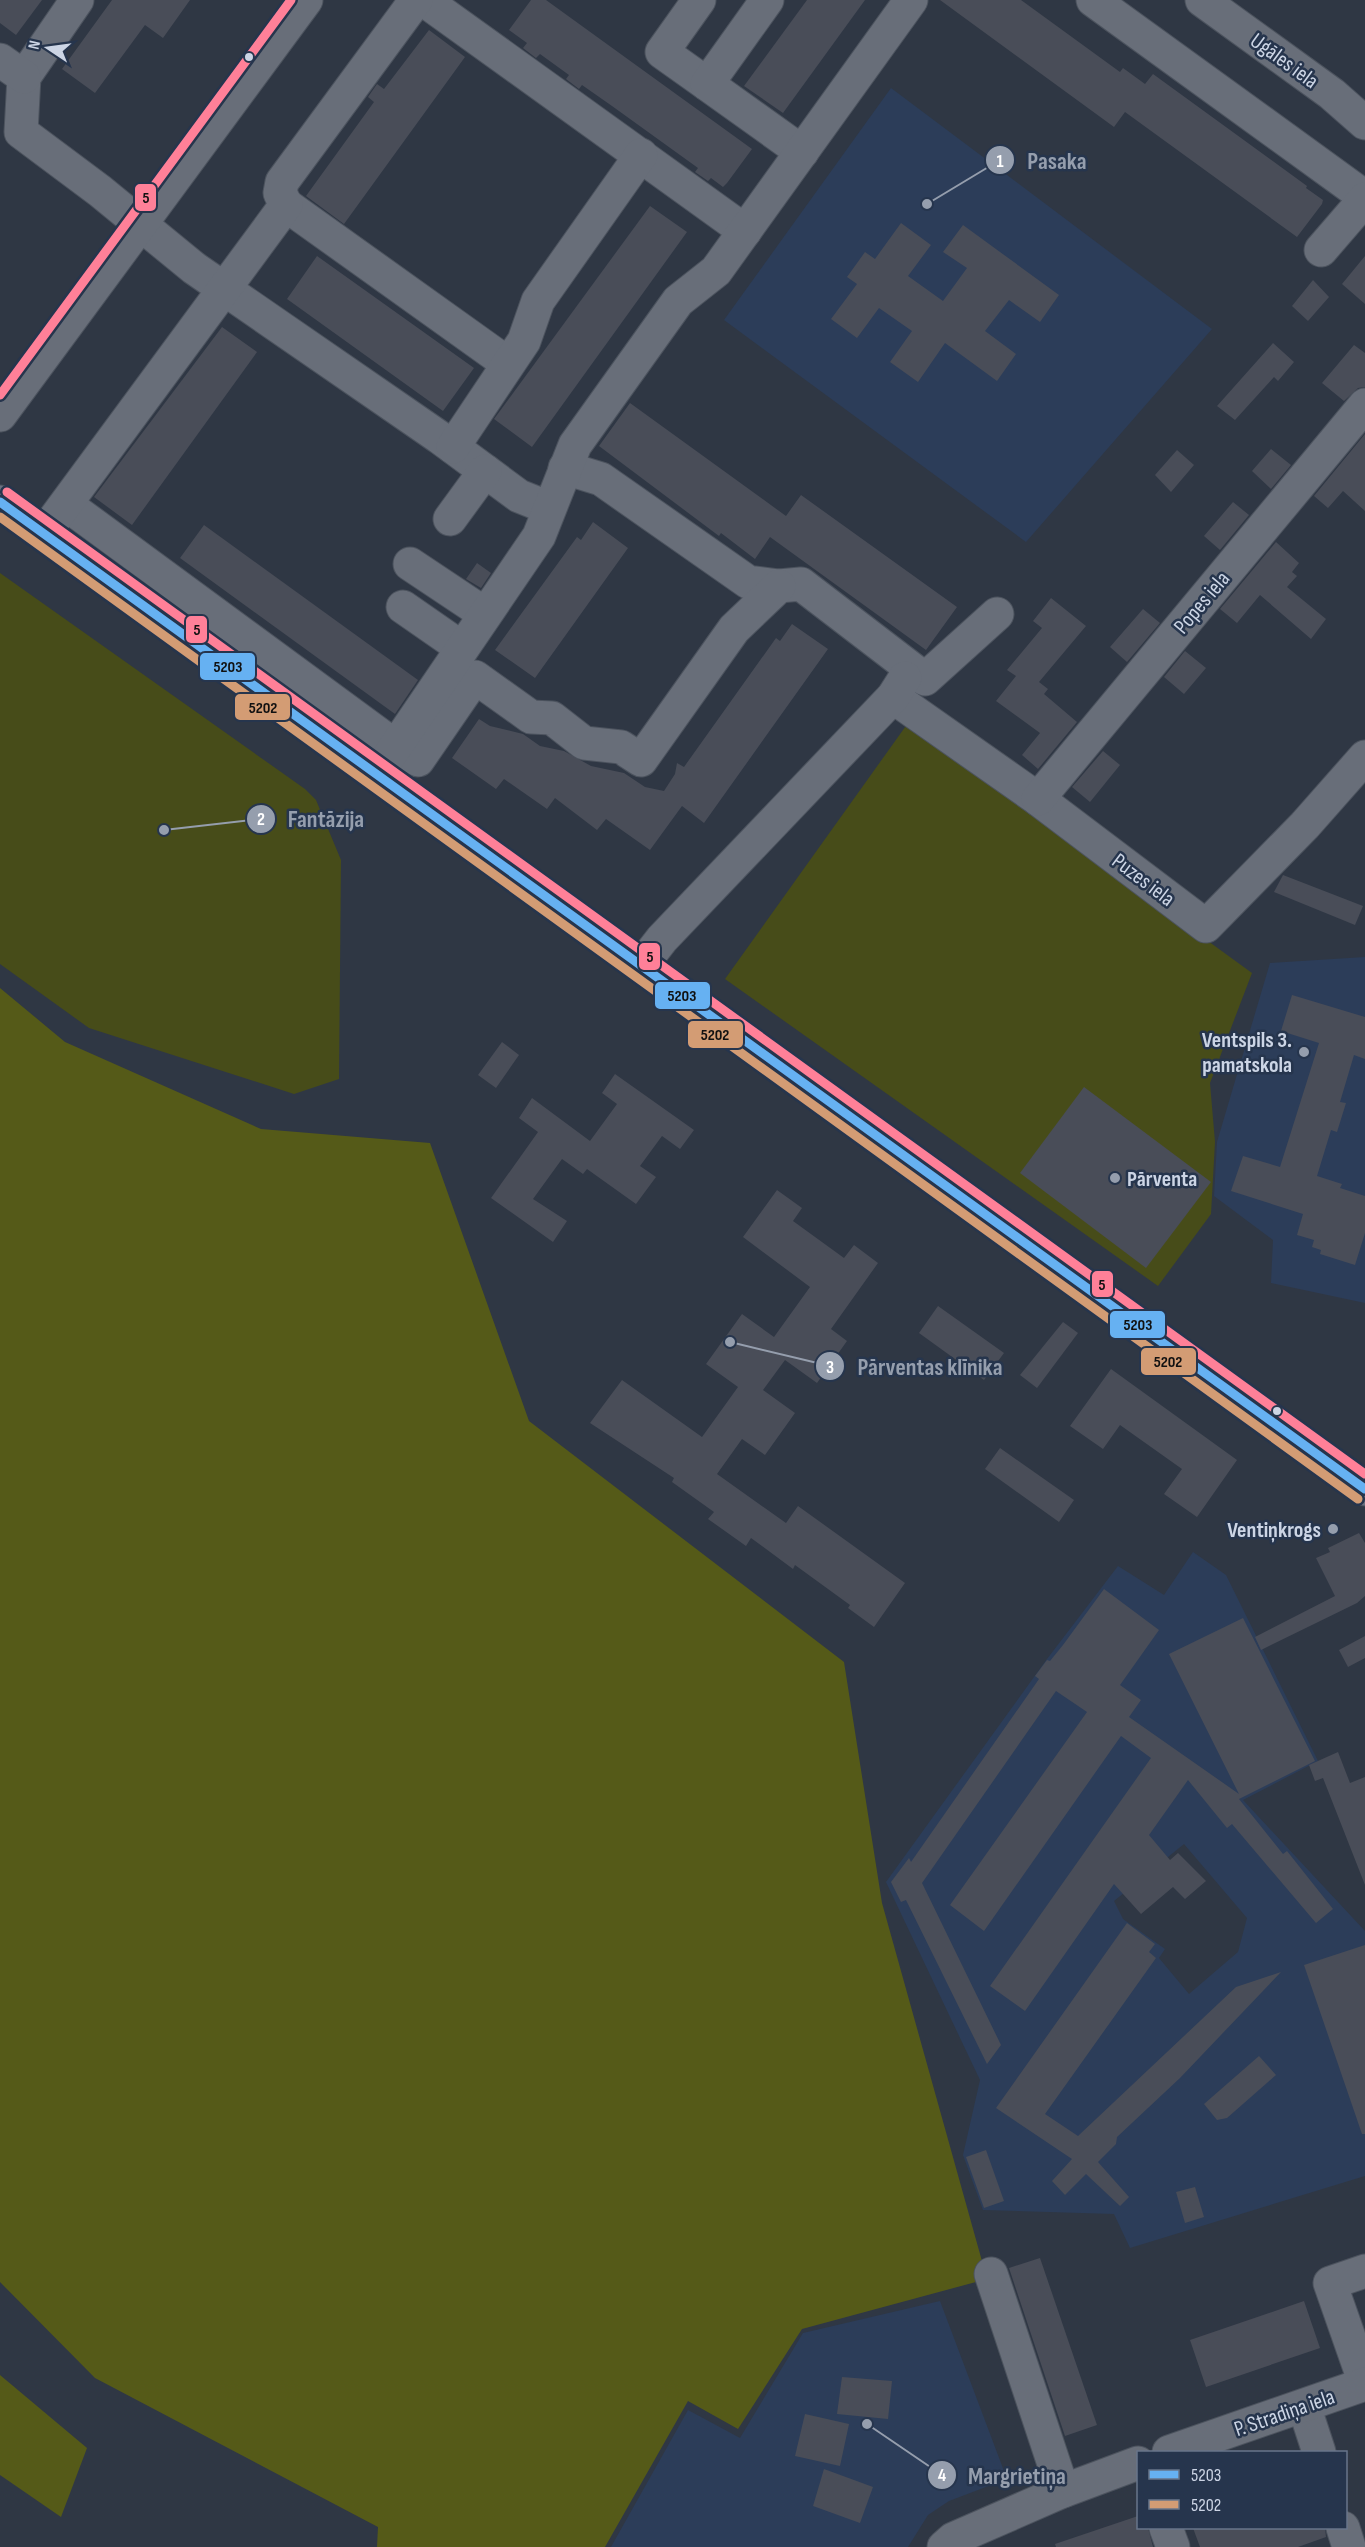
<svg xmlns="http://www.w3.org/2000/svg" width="1365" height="2547" font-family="'Sofia Sans Condensed',sans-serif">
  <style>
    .built { fill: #2c3d59; fill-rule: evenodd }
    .green { fill: #474c19 }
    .forest { fill: #555a18 }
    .building { fill: #494d58 }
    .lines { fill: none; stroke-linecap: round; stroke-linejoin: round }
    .minor-casing { stroke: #4c535e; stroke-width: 35 }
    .major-casing { stroke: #4c535e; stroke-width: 35 }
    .minor { stroke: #686e79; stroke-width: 33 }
    .major { stroke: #6b7280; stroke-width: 33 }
    .bus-1-casing { stroke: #26354d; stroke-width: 14 }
    .bus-2-casing { stroke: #26354d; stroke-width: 14 }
    .bus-3-casing { stroke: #26354d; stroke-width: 14 }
    .bus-1 { stroke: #66b1f2; stroke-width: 9 }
    .bus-2 { stroke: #d39c74; stroke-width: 9 }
    .bus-3 { stroke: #ff8098; stroke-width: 9 }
    .bus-dot { fill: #ccd5e5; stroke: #26354d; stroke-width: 2 }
    .poi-dot { fill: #959ead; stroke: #26354d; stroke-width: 2 }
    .labels { text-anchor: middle; stroke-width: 5; stroke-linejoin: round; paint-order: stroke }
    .street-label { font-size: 22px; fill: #ccd5e5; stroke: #26354d }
    .poi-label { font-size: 22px; font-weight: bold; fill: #ccd5e5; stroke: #26354d; text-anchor: end }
    .leader { fill: none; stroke: #959ead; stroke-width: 2 }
    .callout-dot { fill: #959ead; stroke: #26354d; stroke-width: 2 }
    .mark-label { font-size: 18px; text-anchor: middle; font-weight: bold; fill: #fff }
    .callout-label { font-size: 24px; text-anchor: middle; font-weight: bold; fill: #959ead; stroke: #26354d; stroke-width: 5; stroke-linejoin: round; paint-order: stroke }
    .line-badge { stroke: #26354d; stroke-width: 2 }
    .pale-badge-label { font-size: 16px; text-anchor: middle; font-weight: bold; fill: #111 }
  </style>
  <rect width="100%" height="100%" fill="#2f3744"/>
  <g class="built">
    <path d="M891,88l321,241 -186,213 -302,-222z"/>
    <path d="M1365,957v346l-94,-20 2,-43 -59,-44 3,-54 53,-179z"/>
    <path d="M1193,1552l33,23 92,186 -75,39 122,131v245l-235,72 -16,-34 -131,-4 -20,-55 17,-75 -94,-198 161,-223 71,-93 46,29zM1184,1844l63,74 -9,34 -49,42 -30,-36 6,-9 -42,-30 -9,-18z"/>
    <path d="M940,2301l67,178 -58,22 -21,14 -20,32h-297l77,-137 52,28 63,-105z"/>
  </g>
  <g class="green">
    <path d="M0,573l305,216 11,11 25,60 -2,219 -45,15 -205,-66 -89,-64z"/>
    <path d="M908,723l344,250 -42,110 5,59 -4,72 -53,72 -433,-307z"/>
  </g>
  <g class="forest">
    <path d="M0,988l65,54 196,87 169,14 99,278 315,241 38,241 105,376 -185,50 -64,100 -50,-28 -83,146h-228l1,-20 -283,-149 -95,-96z"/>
    <path d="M0,2375l87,73 -26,69 -61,-42z"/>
  </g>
  <g class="building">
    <path d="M0,0h42l-26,35 -16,-12z"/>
    <path d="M112,0h78l-27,38 -18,-13 -50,68 -33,-24z"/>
    <path d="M531,0h15l206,149 -25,34 -4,4 -12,-9 -3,3 -13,-9 3,-4 -86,-62 -30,-21 -3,4 -13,-10 3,-4 -29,-21 -4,4 -13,-10 4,-5 -18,-13z"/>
    <path d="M807,0h58l-82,113 -39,-27z"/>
    <path d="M940,0h81l99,72 3,-4 22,16 8,-10 154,112 -1,2 17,12 -1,4 -25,33 -172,-125 -11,15z"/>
    <path d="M429,30l36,27 -121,167 -38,-28 68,-94 -6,-5 9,-13 7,5z"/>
    <path d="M650,206l37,26 -155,215 -38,-28z"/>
    <path d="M901,223l30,22 -23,31 35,25 24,-33 -24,-16 20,-27 96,70 -19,27 -31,-22 -24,31 31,23 -19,27 -52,-38 -27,39 -28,-20 22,-31 -33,-23 -22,30 -26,-19 26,-35 -10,-7 18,-25 10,7z"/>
    <path d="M317,256l157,112 -31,43 -156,-112z"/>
    <path d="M1365,256v48l-23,-20z"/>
    <path d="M1313,280l16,17 -21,24 -16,-15z"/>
    <path d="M222,327l35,25 -125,173 -38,-28z"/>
    <path d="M1273,343l21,19 -16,19 -4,-4 -39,43 -18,-14z"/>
    <path d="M1354,345l11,8v34l-7,1 -14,13 -22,-18z"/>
    <path d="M630,403l156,113 15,-21 156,112 -31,43 -156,-113 -15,22 -34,-26 -2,3 -120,-90z"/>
    <path d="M1365,434v77l-22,-20 -15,17 -14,-12z"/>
    <path d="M1271,449l20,16 -20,24 -19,-18z"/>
    <path d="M1177,450l17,15 -23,27 -16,-17z"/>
    <path d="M1233,502l16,13 -29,35 -16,-14z"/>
    <path d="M593,522l35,26 -93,130 -40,-28 82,-113 4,3z"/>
    <path d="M204,525l214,155 -23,34 -215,-156z"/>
    <path d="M1276,542l23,21 -7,9 5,4 -10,11 39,32 -15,20 -51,-44 -23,28 -17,-14z"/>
    <path d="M477,563l14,10 -10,15 -15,-9z"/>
    <path d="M1051,598l35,28 -47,56 9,7 -4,5 33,28 -39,47 -16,-14 18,-22 -44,-32 20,-25 -9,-6 35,-42 -9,-7z"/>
    <path d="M1143,609l17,14 -33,39 -17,-15z"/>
    <path d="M792,624l36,25 -124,174 -22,-17 -32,44 -44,-31 -9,11 -42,-32 -8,11 -43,-30 -8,10 -44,-31 27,-39 11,7 33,8 17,12 24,5 27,15 33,7 21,14 19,4 11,-17 2,-11 7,4 92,-129 4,3z"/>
    <path d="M1185,651l21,17 -22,26 -20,-17z"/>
    <path d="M1103,751l17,14 -30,37 -18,-15z"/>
    <path d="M1283,875l80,31 -8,19 -81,-33z"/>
    <path d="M1292,995l73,22v42l-11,-4 -14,47 6,1 -9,29 -6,-2 -14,46 25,8 -2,4 25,8v37l-10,32 -35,-11 1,-4 -9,-3 2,-7 -17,-5 6,-21 -72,-23 12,-35 37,11 39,-124 -38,-12z"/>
    <path d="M502,1042l17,13 -23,33 -18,-13z"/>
    <path d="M615,1074l79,56 -14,19 -18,-13 -22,30 16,11 -20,27 -49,-35 -4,5 -21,-15 -29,40 34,22 -14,21 -62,-44 47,-66 -19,-14 13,-20 58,43 27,-37 -15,-11z"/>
    <path d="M1084,1087l127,95 -65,86 -126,-95z"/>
    <path d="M777,1190l25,18 -9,13 51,37 10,-13 24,18 -47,66 16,12 -30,42 -32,-23 -22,30 32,23 -30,42 -23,-16 -25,35 69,49 12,-17 107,77 -31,44 -26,-19 2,-3 -55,-40 -2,4 -42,-31 -5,8 -38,-27 6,-7 -42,-30 2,-4 -84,-55 32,-43 80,57 36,-50 -32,-23 36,-50 32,23 36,-50 -67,-50z"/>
    <path d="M938,1306l66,47 -20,27 -65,-47z"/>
    <path d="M1063,1322l15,11 -41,55 -17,-13z"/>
    <path d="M1111,1369l126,91 -40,57 -33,-23 18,-25 -62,-44 -17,24 -33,-23z"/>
    <path d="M1000,1448l74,52 -15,22 -74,-53z"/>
    <path d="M1359,1533l6,10v53l-8,7 -96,47 -6,-13 80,-41 -19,-38 14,-6 -2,-4z"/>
    <path d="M1104,1589l55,41 -39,55 21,15 -12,17 110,77 -70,-140 74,-36 72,143 -76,38 44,55 4,-3 46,58 -17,14 -84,-99 -5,4 -39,-48 -39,55 21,25 8,-7 28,28 -21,18 -12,-12 -32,27 -27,-30 -89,127 -35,-25 161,-228 -30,-22 -137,195 -34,-26 137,-193 -31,-21 -134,192 79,162 -14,19 -81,-164 -5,2 -10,-20 18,-24 2,4 128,-183 -4,-3 12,-16 3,1 13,-16z"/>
    <path d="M1365,1636v22l-17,9 -9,-17z"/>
    <path d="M1338,1752l12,31 15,-6v108l-42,-107 -8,3 -6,-16z"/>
    <path d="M1127,1923l28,21 -6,8 7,6 -111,156 33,22 158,-149 45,-15 -101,106 -63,59 -1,7 -18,18 31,35 -9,9 -34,-32 -21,21 -13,-14 20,-22 -76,-51z"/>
    <path d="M1365,1945v189h-3l-58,-169z"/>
    <path d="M1259,2056l17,19 -49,43 -10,2 -13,-16z"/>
    <path d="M986,2150l18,51 -20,7 -18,-51z"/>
    <path d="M1195,2187l9,30 -19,6 -9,-31z"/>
    <path d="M1040,2258l57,167 -32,11 -56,-168z"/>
    <path d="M1304,2301l16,47 -114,39 -16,-47z"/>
    <path d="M842,2377l50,4 -4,38 -51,-5z"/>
    <path d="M805,2414l44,10 -9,42 -45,-10z"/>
    <path d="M824,2469l49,18 -13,36 -47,-17z"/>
    <path d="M1138,2516v12h10l5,19h-97l-1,-3z"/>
    <path d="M1193,2528h132l1,9 -28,10h-98z"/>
  </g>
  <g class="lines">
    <defs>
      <g id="minor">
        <path d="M77,0l-53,77 -3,55 79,59 94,77 245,169 80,59 30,12"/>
        <path d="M424,0l321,231"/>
        <path d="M699,0l-37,52 45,32"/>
        <path d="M767,0l-60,84 95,68"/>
        <path d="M1093,0l272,197"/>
        <path d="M1202,0l130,94 33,29"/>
        <path d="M0,60l24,17"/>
        <path d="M286,205l221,158"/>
        <path d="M1321,250l44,-51"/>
        <path d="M0,415l306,-415"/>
        <path d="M453,447l71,-106 14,-40 103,-146"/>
        <path d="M565,468l36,11 147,103 31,4 22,-2 124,95 72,-65"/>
        <path d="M67,505l328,241 23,14 57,-83 56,40 21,1 32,25 37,4 20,13 93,-131 45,-43"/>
        <path d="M450,519l35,-48"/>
        <path d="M53,521l233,-316 -6,-12 2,-11 134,-182"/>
        <path d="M410,564l75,50"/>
        <path d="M403,607l59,41"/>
        <path d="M893,697l145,102 168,127 99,-101 60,-68"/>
        <path d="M383,765l156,-229 36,-91 103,-144 38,-30 195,-271"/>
        <path d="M1038,799l327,-394"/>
        <path d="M641,966l21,-27 231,-242 12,-19"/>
        <path d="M1365,2271l-35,12 35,100"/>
        <path d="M991,2274l72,217"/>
        <path d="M1304,2406l15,46"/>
        <path d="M1169,2452l196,-68"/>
        <path d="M1166,2528l7,19"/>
        <path d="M1343,2528l6,19"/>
        <path d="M944,2547l9,-8 110,-48 75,-28"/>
      </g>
      <path id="major" d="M0,502l1365,987"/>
    </defs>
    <use href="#minor" class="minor-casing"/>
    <use href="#major" class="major-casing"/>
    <use href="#minor" class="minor"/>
    <use href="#major" class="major"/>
    <defs>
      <path id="bus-1" d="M0,502l1365,987"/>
      <path id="bus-2" d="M0,517l1358,982"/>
      <g id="bus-3">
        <path d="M0,395l291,-395"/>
        <path d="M7,492l1358,982"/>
      </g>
    </defs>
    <use href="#bus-1" class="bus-1-casing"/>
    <use href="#bus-2" class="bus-2-casing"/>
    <use href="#bus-3" class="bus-3-casing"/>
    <use href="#bus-1" class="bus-1"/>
    <use href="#bus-2" class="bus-2"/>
    <use href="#bus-3" class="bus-3"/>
  </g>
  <g class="bus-dot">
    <circle cx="249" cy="57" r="5"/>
    <circle cx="1277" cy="1411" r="5"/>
  </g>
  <g class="poi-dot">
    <circle cx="1304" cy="1052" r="6"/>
    <circle cx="1115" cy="1178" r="6"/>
    <circle cx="1333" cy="1529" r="6"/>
  </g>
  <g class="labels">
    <g class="street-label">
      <text transform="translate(1285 60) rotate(36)" y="8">Ugāles iela</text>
      <text transform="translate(1201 602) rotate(-50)" y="8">Popes iela</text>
      <text transform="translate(1144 879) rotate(37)" y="8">Puzes iela</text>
      <text transform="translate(1284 2412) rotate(-19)" y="8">P. Stradiņa iela</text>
    </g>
    <g class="poi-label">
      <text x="1292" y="1047">Ventspils 3.<tspan x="1292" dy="25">pamatskola</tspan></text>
      <text x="1127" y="1186" text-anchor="start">Pārventa</text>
      <text x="1321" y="1537">Ventiņkrogs</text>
    </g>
  </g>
  <path class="leader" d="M927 204L1000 160M164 830L261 819M730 1342L830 1366M867 2424L942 2475"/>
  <g class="callout-dot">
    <circle cx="927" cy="204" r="6"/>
    <circle cx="164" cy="830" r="6"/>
    <circle cx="730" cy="1342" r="6"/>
    <circle cx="867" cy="2424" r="6"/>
    <circle cx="1000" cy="160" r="15"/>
    <circle cx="261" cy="819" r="15"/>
    <circle cx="830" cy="1366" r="15"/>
    <circle cx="942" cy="2475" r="15"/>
  </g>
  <g class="mark-label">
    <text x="1000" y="167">1</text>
    <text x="261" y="825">2</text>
    <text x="830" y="1373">3</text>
    <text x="942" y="2481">4</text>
  </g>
  <g class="callout-label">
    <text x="1057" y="169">Pasaka</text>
    <text x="326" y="827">Fantāzija</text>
    <text x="930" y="1375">Pārventas klīnika</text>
    <text x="1017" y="2484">Margrietiņa</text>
  </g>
  <g class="line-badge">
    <rect x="134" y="183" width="23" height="29" rx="6" fill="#ff8098"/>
    <rect x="185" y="615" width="23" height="29" rx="6" fill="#ff8098"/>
    <rect x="199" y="652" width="57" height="29" rx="6" fill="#66b1f2"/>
    <rect x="234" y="693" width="57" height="28" rx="6" fill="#d39c74"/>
    <rect x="638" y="942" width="23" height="29" rx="6" fill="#ff8098"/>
    <rect x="654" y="981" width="57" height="29" rx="6" fill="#66b1f2"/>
    <rect x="687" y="1020" width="57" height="29" rx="6" fill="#d39c74"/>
    <rect x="1091" y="1270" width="23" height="28" rx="6" fill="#ff8098"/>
    <rect x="1109" y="1310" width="57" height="29" rx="6" fill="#66b1f2"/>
    <rect x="1140" y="1347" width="57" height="29" rx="6" fill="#d39c74"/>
  </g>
  <g class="pale-badge-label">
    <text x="146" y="203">5</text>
    <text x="197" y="635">5</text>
    <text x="228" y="672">5203</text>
    <text x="263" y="713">5202</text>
    <text x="650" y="962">5</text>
    <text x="682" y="1001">5203</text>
    <text x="715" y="1040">5202</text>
    <text x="1102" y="1290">5</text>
    <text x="1138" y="1330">5203</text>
    <text x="1168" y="1367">5202</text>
  </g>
  <rect x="1137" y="2451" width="210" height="78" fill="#26354d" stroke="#68758a" stroke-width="1.5"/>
  <rect x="1149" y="2470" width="30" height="9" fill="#66b1f2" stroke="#68758a" stroke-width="1.5"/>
  <text x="1191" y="2481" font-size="18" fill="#ccd5e5">5203</text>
  <rect x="1149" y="2500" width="30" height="9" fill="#d39c74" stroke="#68758a" stroke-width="1.5"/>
  <text x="1191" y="2511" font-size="18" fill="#ccd5e5">5202</text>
  <g transform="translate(48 48) rotate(283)" stroke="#26354d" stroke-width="4.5" paint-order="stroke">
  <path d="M0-4.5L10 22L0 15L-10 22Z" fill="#ccd5e5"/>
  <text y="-9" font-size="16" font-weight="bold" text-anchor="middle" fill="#ccd5e5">N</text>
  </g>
</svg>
